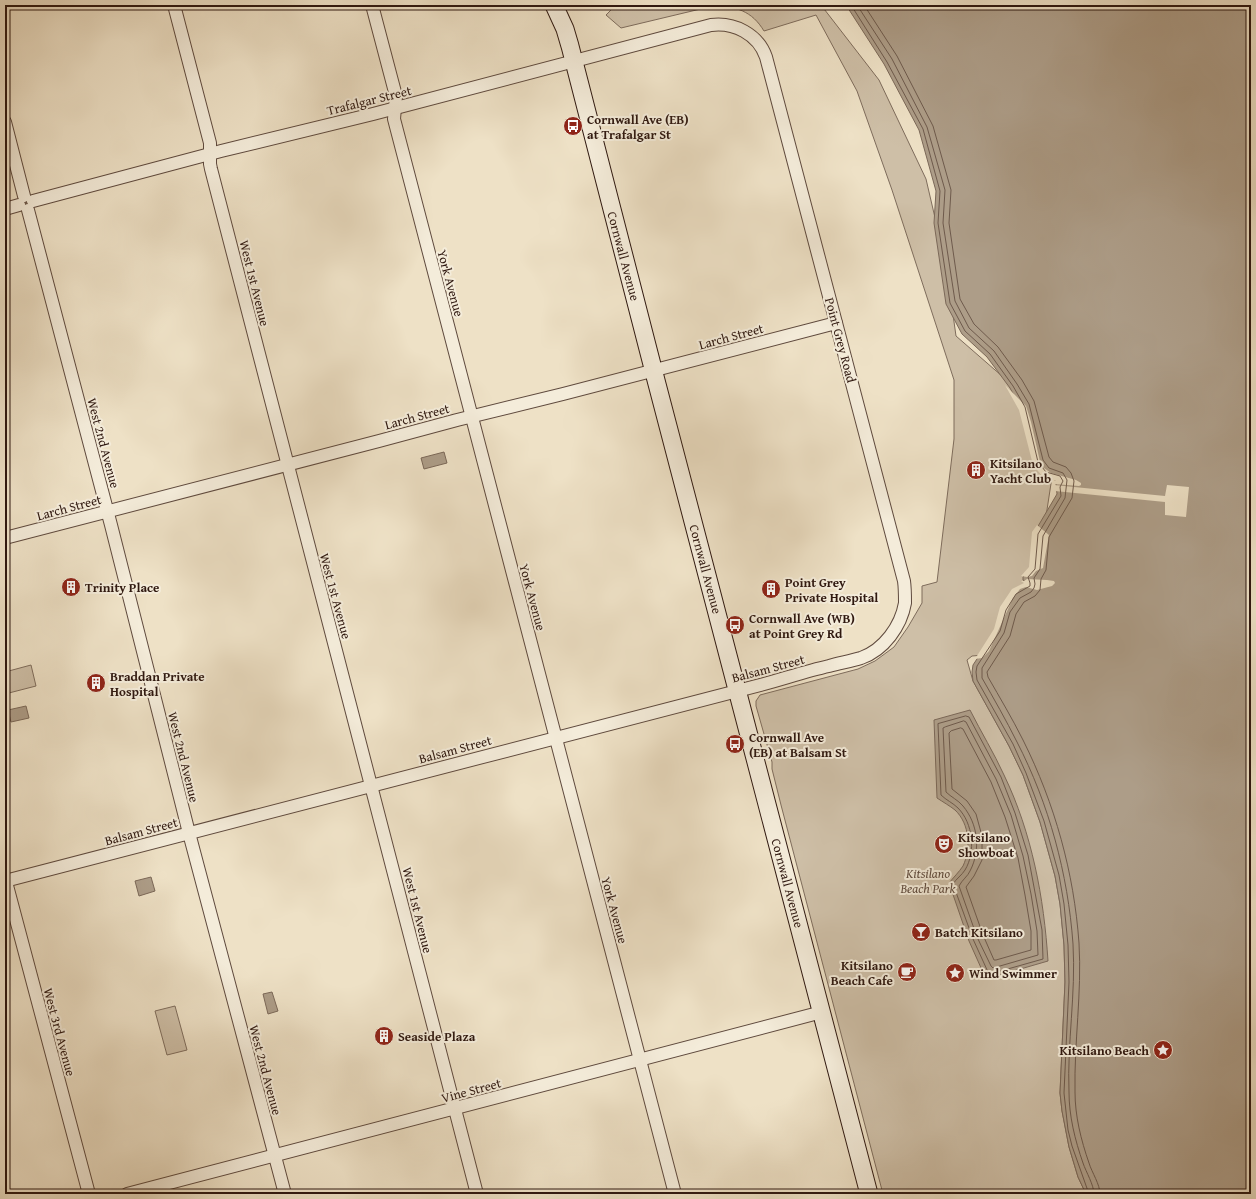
<svg xmlns="http://www.w3.org/2000/svg" width="1256" height="1199" font-family="'Gentium Book Plus',serif">
  <style>
    .green { fill: #cebfa7; stroke: #7e6c5c }
    .water { fill: #ad9d88; stroke: #7b6858 }
    .pier { fill: #eee1c6 }
    .lines { fill: none; stroke-linecap: round; stroke-linejoin: round }
    .shore { stroke: #6e5a4c; stroke-width: 1 }
    .street-casing { stroke: #5f4a3e; stroke-width: 14 }
    .secondary-casing { stroke: #2f1810; stroke-width: 19 }
    .street { stroke: #f4ecda; stroke-width: 12 }
    .secondary { stroke: #f4ecda; stroke-width: 17 }
    .labels { text-anchor: middle; stroke-width: 4; stroke-linejoin: round; paint-order: stroke }
    .street-label { font-size: 13px; fill: #2f1810; stroke: #f4ecda }
    .poi-label { font-size: 13px; font-weight: bold; fill: #2f1810; stroke: #f4ecda; text-anchor: start }
    .park-label { font-size: 13px; font-style: italic; fill: #5f4a3d; stroke: #f4ecda }
  </style>
  <rect width="100%" height="100%" fill="#eee1c6"/>
  <filter id="stains"><feTurbulence type="fractalNoise" baseFrequency=".005" numOctaves="4"/><feColorMatrix values="0 0 0 0 .2 0 0 0 0 .09 0 0 0 0 .02 0 0 0 .5 -.17"/></filter>
  <radialGradient id="worn" r=".72"><stop offset=".6" stop-color="#630" stop-opacity="0"/><stop offset="1" stop-color="#630" stop-opacity=".3"/></radialGradient>
  <g class="green">
    <path d="M616,5h205l58,75 47,99 20,86 10,71 54,47 42,94 -16,105 -52,73 -12,1 -5,4 6,21 36,65 14,29 17,47 15,54 5,28 4,41 1,37 -5,111 2,18 7,36 9,30 8,17h-203l-102,-389 -9,-36v-7l-16,-56v-5l4,-6 98,-26 17,-8 19,-14 14,-20 14,-24v-17l15,-4 17,-143v-59l-62,-190 -35,-99 -41,-76 -52,16c-12,-20 -28,-25 -51,-25l-92,22 -15,-13z"/>
    <path d="M31,665l5,21 -31,8v-22z"/>
    <path d="M175,1006l12,44 -20,5 -12,-44z"/>
  </g>
  <g class="water">
    <path d="M846,5h405v1189h-165l-8,-17 -9,-30 -7,-36 -2,-18 5,-111 -1,-37 -4,-41 -5,-28 -15,-54 -17,-47 -14,-29 -36,-65 -1,-9 1,-7 23,-35 18,-39 12,-7v-2l-3,-2v-3l8,-9 3,-35 23,-39 -1,-10 3,-2 -15,-7 -23,-66 -11,-21 -23,-31 -25,-23 -16,-30 -12,-81 2,-32 -17,-61 -35,-66z"/>
    <path d="M444,452l3,11 -23,6 -3,-11z"/>
    <path d="M26,706l3,12 -18,4 -3,-12z"/>
    <path d="M970,710c11,22 24,43 34,65 28,58 40,123 44,186l-62,18 -17,-38 -20,-58c4,-5 10,-11 14,-17 8,-17 7,-42 -8,-56 -5,-4 -12,-8 -18,-12l-3,-78z"/>
    <path d="M151,877l4,14 -16,5 -4,-15z"/>
    <path d="M272,992l6,19 -10,3 -5,-20z"/>
  </g>
  <g class="pier">
    <path d="M1005,385l21,21 5,16 10,44 10,7 25,7 5,3v2l-2,1 -25,-2 2,-3 -13,-4 -10,-12 -14,-55z"/>
    <path d="M1054,485l111,11 2,-11 22,2 -3,30 -21,-2v-13l-110,-11z"/>
    <path d="M1037,525l12,10 -6,33 -7,3 -4,5 -5,1 -6,-1 8,-9 3,-35z"/>
    <path d="M1027,579l20,1 7,1 1,2 -3,3 -15,4 -11,-3 -6,2 -7,9 -24,53 -7,7 -7,1 19,-30 6,-22 12,-18 12,-6 -3,-2h3z"/>
  </g>
  <g class="lines">
    <g class="shore">
      <path d="M851,5l36,57 36,67 17,62 -2,32 12,80 15,28 25,23 23,32 12,21 13,55 8,10 14,4 3,5 -3,6 1,9 -23,38 -3,35 -7,8 2,6v3l-14,8 -10,16 -6,21 -23,35 -1,6 1,8 36,64 13,29 18,48 15,54 5,29 4,41 1,37 -5,111 4,37 4,16 17,48"/>
      <path d="M857,5l35,54 35,68 18,63 -2,33 12,78 14,27 25,23 23,33 12,20 14,56 6,8 14,5 4,7 -2,18 -22,38 -3,33 -6,9 1,6 -1,4 -3,4 -11,6 -10,14 -6,21 -22,35v10c12,21 24,42 35,64 32,62 51,132 56,202 3,50 -6,99 -4,148 0,24 6,48 14,71 3,9 11,22 11,31"/>
      <path d="M864,5l33,51 36,70 18,64 -2,33 11,76 14,25 24,23 24,33 12,21 15,56 4,5 13,5 5,6 3,8 -2,17 -23,39 -3,33 -5,9 -1,11 -5,6 -11,6 -8,12 -6,22 -23,36 1,5c12,21 24,41 35,63 32,64 51,133 56,203 3,50 -5,99 -4,149 0,24 6,48 14,71 3,10 11,21 11,31"/>
      <path d="M966,716l3,1 32,60 14,36 13,42 14,75 1,29 -53,15 -2,-2 -15,-33 -20,-55c3,-5 9,-9 12,-14 11,-18 8,-47 -7,-62 -5,-5 -12,-8 -17,-13l-3,-71z"/>
      <path d="M964,721l2,1 30,57 15,36 12,41 8,38 6,37 1,24 -45,13 -2,-2 -14,-29 -18,-51c3,-6 9,-10 11,-15 11,-21 8,-47 -7,-65 -5,-6 -12,-9 -17,-14l-3,-64 2,-1z"/>
      <path d="M961,728l2,1 28,53 14,35 13,41 7,37 6,36v19l-35,10h-2l-11,-25 -17,-48 8,-11 8,-16v-24l-6,-22 -9,-13 -15,-12 -3,-56 2,-2z"/>
    </g>
    <defs>
      <g id="street">
        <path d="M174,5l36,138v21l1,5 266,1025"/>
        <path d="M372,5l24,91 -2,23 281,1075"/>
        <path d="M5,122l19,74"/>
        <path d="M5,209l14,-4"/>
        <path d="M28,210l83,315 78,308 96,361"/>
        <path d="M5,538l374,-97 78,-21 106,-26 273,-71"/>
        <path d="M5,878l84,316"/>
        <path d="M5,881l759,-197c22,-6 43,-13 65,-18 11,-3 22,-5 32,-8 23,-8 40,-32 44,-55 0,-8 0,-15 -1,-22l-138,-524c-8,-23 -32,-35 -55,-32l-338,89 -152,37 -188,50"/>
        <path d="M127,1194l695,-182"/>
      </g>
      <path id="secondary" d="M554,5l11,24 5,17 87,338 212,810"/>
    </defs>
    <use href="#street" class="street-casing"/>
    <use href="#secondary" class="secondary-casing"/>
    <use href="#street" class="street"/>
    <use href="#secondary" class="secondary"/>
  </g>
  <defs>
    <symbol id="bus-disc" viewBox="-11 -11 22 22"><circle r="9.5" fill="#8f2418" stroke="#f4ecda"/><path d="M-5-6H5V4H4V6H2V4H-2V6H-4V4H-5ZM-3.5-4V0h7V-4ZM-3.5 1.2v1.5H-2V1.2ZM2 1.2v1.5H3.5V1.2Z" fill="#fff"/></symbol>
    <symbol id="building-disc" viewBox="-11 -11 22 22"><circle r="9.5" fill="#8f2418" stroke="#f4ecda"/><path d="M-4-6H4V6H1V3H-1V6H-4ZM-2.5-4.3h1.7v1.8h-1.7ZM.8-4.3h1.7v1.8H.8ZM-2.5-1h1.7V.8h-1.7ZM.8-1h1.7V.8H.8Z" fill="#fff"/></symbol>
    <symbol id="theatre-disc" viewBox="-11 -11 22 22"><circle r="9.5" fill="#8f2418" stroke="#f4ecda"/><path d="M-5-5.5Q0-4 5-5.5V0Q5 5 0 6Q-5 5-5 0ZM-3.3-2.5H-1v1.5H-3.3ZM1-2.5H3.3v1.5H1ZM-2.8 1Q0 5.5 2.8 1Z" fill="#fff"/></symbol>
    <symbol id="bar-disc" viewBox="-11 -11 22 22"><circle r="9.5" fill="#8f2418" stroke="#f4ecda"/><path d="M-6-5H6L.8 .8V4.5H3.5V6h-7V4.5H-.8V.8Z" fill="#fff"/></symbol>
    <symbol id="cafe-disc" viewBox="-11 -11 22 22"><circle r="9.5" fill="#8f2418" stroke="#f4ecda"/><path d="M-5.5-4.5H6V0H3Q3 3.5 0 3.5H-2.5Q-5.5 3.5-5.5 0ZM3-3.2v2h1.7v-2ZM-6 4.5H4V6H-6Z" fill="#fff"/></symbol>
    <symbol id="sight-disc" viewBox="-11 -11 22 22"><circle r="9.5" fill="#8f2418" stroke="#f4ecda"/><path d="M0-6L1.8-2.2L6-1.7L2.9 1.2L3.7 5.4L0 3.3L-3.7 5.4L-2.9 1.2L-6-1.7L-1.8-2.2Z" fill="#fff"/></symbol>
  </defs>
  <g fill-rule="evenodd">
    <use href="#bus-disc" x="562" y="115" width="22" height="22"/>
    <use href="#building-disc" x="965" y="459" width="22" height="22"/>
    <use href="#building-disc" x="60" y="576" width="22" height="22"/>
    <use href="#building-disc" x="760" y="578" width="22" height="22"/>
    <use href="#bus-disc" x="724" y="614" width="22" height="22"/>
    <use href="#building-disc" x="85" y="672" width="22" height="22"/>
    <use href="#bus-disc" x="724" y="733" width="22" height="22"/>
    <use href="#theatre-disc" x="933" y="833" width="22" height="22"/>
    <use href="#bar-disc" x="910" y="921" width="22" height="22"/>
    <use href="#cafe-disc" x="896" y="961" width="22" height="22"/>
    <use href="#sight-disc" x="944" y="962" width="22" height="22"/>
    <use href="#building-disc" x="373" y="1025" width="22" height="22"/>
    <use href="#sight-disc" x="1152" y="1039" width="22" height="22"/>
  </g>
  <g class="labels">
    <g class="street-label">
      <text transform="translate(369 100) rotate(-14)" y="5">Trafalgar Street</text>
      <text transform="translate(624 256) rotate(75)" y="5">Cornwall Avenue</text>
      <text transform="translate(255 283) rotate(76)" y="5">West 1st Avenue</text>
      <text transform="translate(451 283) rotate(75)" y="5">York Avenue</text>
      <text transform="translate(731 336) rotate(-15)" y="5">Larch Street</text>
      <text transform="translate(841 340) rotate(75)" y="5">Point Grey Road</text>
      <text transform="translate(417 416) rotate(-15)" y="5">Larch Street</text>
      <text transform="translate(104 443) rotate(75)" y="5">West 2nd Avenue</text>
      <text transform="translate(69 507) rotate(-15)" y="5">Larch Street</text>
      <text transform="translate(706 569) rotate(75)" y="5">Cornwall Avenue</text>
      <text transform="translate(336 596) rotate(75)" y="5">West 1st Avenue</text>
      <text transform="translate(533 597) rotate(75)" y="5">York Avenue</text>
      <text transform="translate(768 668) rotate(-15)" y="5">Balsam Street</text>
      <text transform="translate(455 749) rotate(-15)" y="5">Balsam Street</text>
      <text transform="translate(184 757) rotate(76)" y="5">West 2nd Avenue</text>
      <text transform="translate(141 831) rotate(-15)" y="5">Balsam Street</text>
      <text transform="translate(788 883) rotate(75)" y="5">Cornwall Avenue</text>
      <text transform="translate(418 910) rotate(76)" y="5">West 1st Avenue</text>
      <text transform="translate(615 910) rotate(75)" y="5">York Avenue</text>
      <text transform="translate(60 1032) rotate(75)" y="5">West 3rd Avenue</text>
      <text transform="translate(266 1070) rotate(75)" y="5">West 2nd Avenue</text>
      <text transform="translate(471 1090) rotate(-15)" y="5">Vine Street</text>
    </g>
    <g class="poi-label">
      <text x="587" y="124">Cornwall Ave (EB)<tspan x="587" dy="15">at Trafalgar St</tspan></text>
      <text x="990" y="468">Kitsilano<tspan x="990" dy="15">Yacht Club</tspan></text>
      <text x="785" y="587">Point Grey<tspan x="785" dy="15">Private Hospital</tspan></text>
      <text x="85" y="592">Trinity Place</text>
      <text x="749" y="623">Cornwall Ave (WB)<tspan x="749" dy="15">at Point Grey Rd</tspan></text>
      <text x="110" y="681">Braddan Private<tspan x="110" dy="15">Hospital</tspan></text>
      <text x="749" y="742">Cornwall Ave<tspan x="749" dy="15">(EB) at Balsam St</tspan></text>
      <text x="958" y="842">Kitsilano<tspan x="958" dy="15">Showboat</tspan></text>
      <text x="935" y="937">Batch Kitsilano</text>
      <text x="893" y="970" text-anchor="end">Kitsilano<tspan x="893" dy="15">Beach Cafe</tspan></text>
      <text x="969" y="978">Wind Swimmer</text>
      <text x="398" y="1041">Seaside Plaza</text>
      <text x="1149" y="1055" text-anchor="end">Kitsilano Beach</text>
    </g>
    <g class="park-label">
      <text x="928" y="878">Kitsilano<tspan x="928" dy="15">Beach Park</tspan></text>
    </g>
  </g>
  <rect width="1256" height="1199" fill="none" stroke="#eee1c6" stroke-width="20"/>
  <rect x="6" y="6" width="1244" height="1187" fill="none" stroke="#2f1810" stroke-width="2"/>
  <rect x="10" y="10" width="1236" height="1179" fill="none" stroke="#2f1810"/>
  <rect width="100%" height="100%" filter="url(#stains)"/>
  <rect width="100%" height="100%" fill="url(#worn)"/>
</svg>
